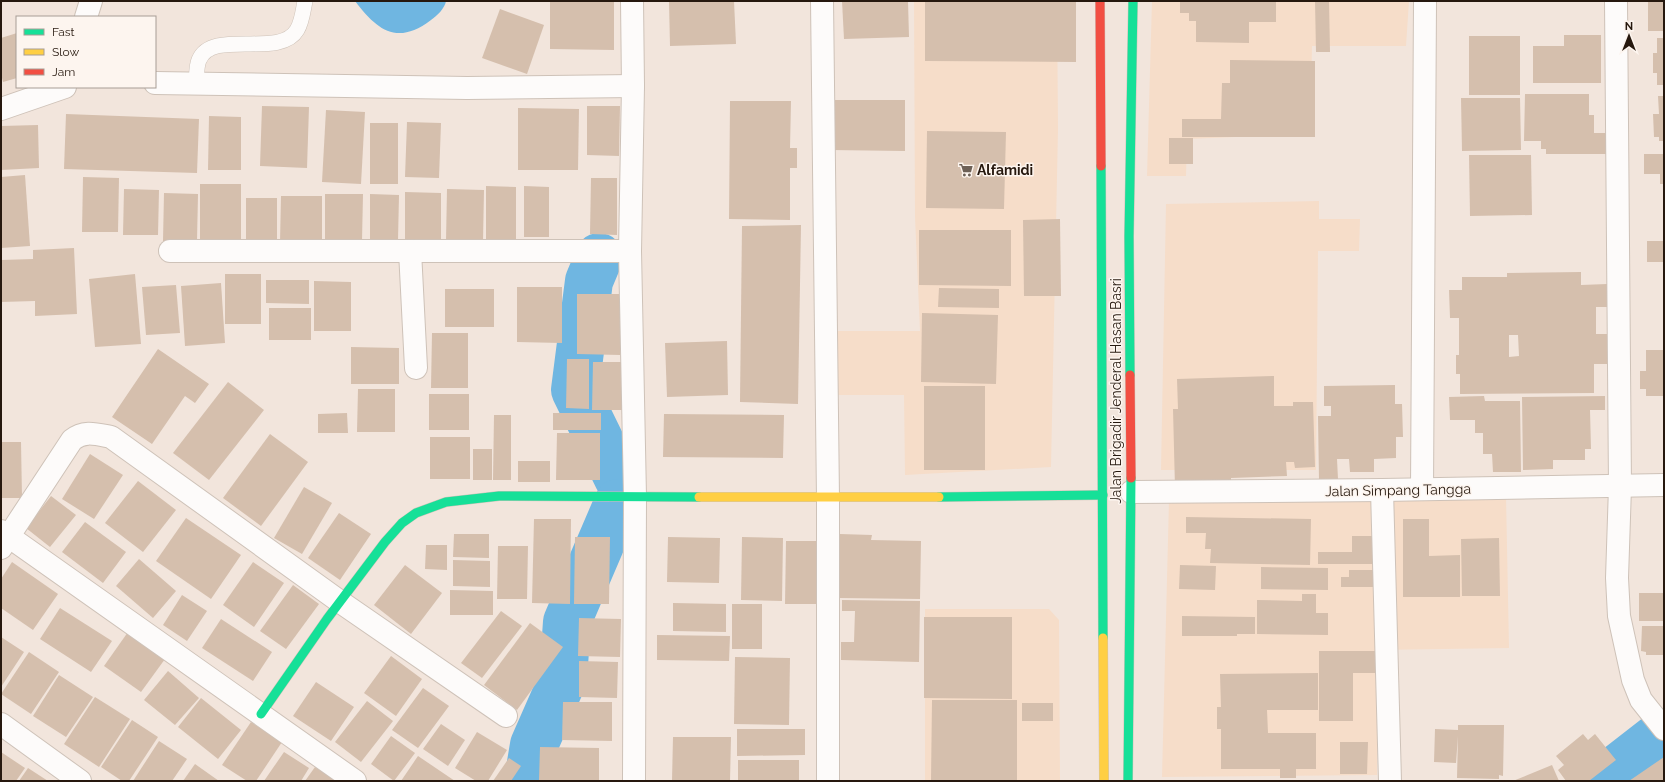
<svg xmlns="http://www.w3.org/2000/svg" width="1665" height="782" font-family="Raleway,sans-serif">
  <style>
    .built { fill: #f6ddc9 }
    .water { fill: #6fb6e1 }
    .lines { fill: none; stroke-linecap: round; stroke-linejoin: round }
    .river { stroke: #6fb6e1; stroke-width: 48 }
    .building { fill: #d5bfad; fill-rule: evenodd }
    .lane-casing { stroke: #cec2b8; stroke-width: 16 }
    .street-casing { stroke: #cec2b8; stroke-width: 24 }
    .fast-casing { stroke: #cec2b8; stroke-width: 10 }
    .slow-casing { stroke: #cec2b8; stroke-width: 10 }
    .jam-casing { stroke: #cec2b8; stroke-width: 10 }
    .lane { stroke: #fdfbfa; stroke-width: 15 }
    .street { stroke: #fdfbfa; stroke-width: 22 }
    .fast { stroke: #16e098; stroke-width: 9 }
    .slow { stroke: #ffcf43; stroke-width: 9 }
    .jam { stroke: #f24e42; stroke-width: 9 }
    .labels { text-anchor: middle; stroke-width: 3; stroke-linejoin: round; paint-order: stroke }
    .poi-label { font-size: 14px; font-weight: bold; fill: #26180e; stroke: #fdf5ef; text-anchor: start }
    .street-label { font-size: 14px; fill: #26180e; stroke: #fdf5ef }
  </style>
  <rect width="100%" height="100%" fill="#f2e5dc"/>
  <g class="built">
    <path d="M914,1h143l1,128 -7,338 -146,8 -1,-80h-80l-1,-64h97l-5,-114z"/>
    <path d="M1152,1h257l-3,45h-94l-2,88 -123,5 -1,37h-39z"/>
    <path d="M1319,201v18h41l-1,32h-41l-2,219h-155l5,-266z"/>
    <path d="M1506,496l3,152 -132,2v125l-215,2 7,-277z"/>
    <path d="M925,609h124l10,11 1,161h-135z"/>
  </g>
  <path class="water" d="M355,1h91c-1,7 -9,15 -15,19 -34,26 -54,10 -76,-19z"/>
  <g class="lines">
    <g class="river">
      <path d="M599,257l-10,24 -14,109 43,88"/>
      <path d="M528,781l6,-36 29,-66 4,-57 51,-119"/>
      <path d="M1601,781l63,-49"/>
    </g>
  </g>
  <g class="building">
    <path d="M550,1h64v49l-64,-1z"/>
    <path d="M669,1h65l2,43 -66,2z"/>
    <path d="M842,1h66l1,36 -65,2z"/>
    <path d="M925,1h151v61l-151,-1z"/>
    <path d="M1180,1h96v21h-27v21l-53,-1v-21h-7v-8h-9z"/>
    <path d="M1315,1h14l1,51h-14z"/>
    <rect x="1648" y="1" width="16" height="30"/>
    <path d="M500,9l44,16 -17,49 -45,-16z"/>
    <path d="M17,33v45l-14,4 -2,-8v-36z"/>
    <path d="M1564,35h37v48h-68v-37h31z"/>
    <rect x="1469" y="36" width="51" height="59"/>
    <path d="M1657,38h7v47h-7v-12h-4v-20h4z"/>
    <path d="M1230,60l85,1v76h-133v-18h39l1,-36h8z"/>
    <path d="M1525,94h64v21h5v18h15v21h-63v-5h-5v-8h-17z"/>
    <path d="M1658,96h6v45h-5v-4h-5l-1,-23h6z"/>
    <path d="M1461,98h59l1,52 -59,1z"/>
    <path d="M830,100h75v51l-75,-1z"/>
    <path d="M730,101h61l-1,47h7v20h-7v52l-61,-1z"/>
    <path d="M262,106l47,1 -2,61 -47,-2z"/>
    <path d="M587,106h33l-1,50 -32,-1z"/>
    <path d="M518,108l61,1 -1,61h-60z"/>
    <path d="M326,110l39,2 -4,72 -39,-2z"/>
    <path d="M66,114l133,5 -2,54 -133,-4z"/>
    <path d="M209,116l32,1v53h-33z"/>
    <path d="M407,122l34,1 -2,55 -34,-1z"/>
    <rect x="370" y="123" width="28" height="61"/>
    <path d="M38,125l1,43 -38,2v-44z"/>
    <path d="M927,131l79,1 -2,77 -78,-1z"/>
    <rect x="1169" y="138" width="24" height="26"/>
    <path d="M1644,154h20v30h-4v-10h-16z"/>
    <path d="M1469,155h62l1,60 -62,1z"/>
    <path d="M25,175l5,71 -29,2v-71z"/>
    <path d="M83,177l36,1 -1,54h-36z"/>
    <path d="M591,178h26v57l-27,-1z"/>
    <rect x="200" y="184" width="41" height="62"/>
    <path d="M486,186l30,1v52h-30z"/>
    <path d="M524,186l25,1v50h-25z"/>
    <path d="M124,189l35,1 -1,45h-35z"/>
    <path d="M447,189l37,1 -1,51h-37z"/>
    <path d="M405,192l36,1v52h-36z"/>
    <path d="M164,193l34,1 -1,47h-34z"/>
    <path d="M325,194h38l-1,47 -37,-1z"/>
    <path d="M370,194l29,1 -1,45h-28z"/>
    <path d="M281,196h41v47h-42z"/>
    <rect x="246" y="198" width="31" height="52"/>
    <path d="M1060,219l1,77h-37l-1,-76z"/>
    <path d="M801,225l-3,179 -58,-2 2,-176z"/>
    <path d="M919,230h92v56l-92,-1z"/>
    <rect x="1647" y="241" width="17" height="21"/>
    <path d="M74,248l3,66 -42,2v-15l-34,1v-42l32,-1v-9z"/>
    <path d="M1581,272v13l26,-1 1,23h-12v27h13v30h-15v29l-134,1v-20h-4v-19h3v-37h-9l-1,-28h13v-13h45v-4zM1509,335h9l1,21 -10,1z"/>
    <path d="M135,274l6,70 -46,3 -6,-68z"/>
    <rect x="225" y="274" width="36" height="50"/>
    <path d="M266,280h43v24l-43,-1z"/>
    <path d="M314,281l37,1v49h-37z"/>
    <path d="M221,283l4,60 -40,3 -4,-60z"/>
    <path d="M176,285l4,48 -34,2 -4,-48z"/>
    <path d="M517,287h45v56l-45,-1z"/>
    <path d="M939,288l60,1v19l-61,-1z"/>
    <rect x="445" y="289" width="49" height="38"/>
    <path d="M577,294h44l-1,61 -43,-1z"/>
    <rect x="269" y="308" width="42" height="32"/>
    <path d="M922,313l76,2 -2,69 -75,-2z"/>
    <path d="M432,333h36v55h-37z"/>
    <path d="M727,341l1,54 -61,2 -2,-54z"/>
    <path d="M351,347l48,1v36h-48z"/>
    <path d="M158,349l51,35 -14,19 -10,-7 -33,48 -40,-27z"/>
    <path d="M1646,350h18v46h-18v-7h-6v-18h6z"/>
    <path d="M567,359h22v50l-23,-1z"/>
    <path d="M593,362h29v48h-30z"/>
    <path d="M1274,376v30h19v-4h20l2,65 -20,1 -1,-6h-8l1,14 -56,2v8l-56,2 -2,-79h5l-1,-30z"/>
    <path d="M228,382l36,28 -55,70 -36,-27z"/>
    <path d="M1395,385v19h7l1,33h-7v21l-22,1v13h-24l-1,-13h-12l1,20 -19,1 -1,-64h13v-10h-7v-20z"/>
    <rect x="924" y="386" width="61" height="84"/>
    <path d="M358,389h37v43h-38z"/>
    <rect x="429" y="394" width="40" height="36"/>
    <path d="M1484,396l1,5h35l1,71h-28l-1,-18h-9v-21h-8v-13h-25l-1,-23z"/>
    <path d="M1605,396v14h-15l1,39h-6v11h-32v9l-30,1 -1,-73z"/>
    <path d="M347,413l1,20h-30v-19z"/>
    <rect x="553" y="413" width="48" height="17"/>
    <path d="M664,414l120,1 -1,43 -120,-1z"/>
    <path d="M494,415h17v65h-18z"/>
    <path d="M557,433h43v47h-44z"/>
    <path d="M270,434l38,28 -47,64 -38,-28z"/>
    <rect x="430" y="437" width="40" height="42"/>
    <path d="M1,442h20l1,56h-21z"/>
    <rect x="473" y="449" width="19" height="31"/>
    <path d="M90,454l33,21 -29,44 -32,-20z"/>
    <rect x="518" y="461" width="32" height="21"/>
    <path d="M138,481l38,29 -33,42 -38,-29z"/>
    <path d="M304,487l28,16 -30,51 -28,-16z"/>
    <path d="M51,496l25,19 -26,32 -24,-19z"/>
    <path d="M339,513l32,21 -31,46 -32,-22z"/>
    <path d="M1186,517l125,2 -1,46 -100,-2 1,-14h-6l1,-16h-20z"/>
    <path d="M186,518l55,37 -30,44 -55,-38z"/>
    <path d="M534,519h37l-1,85 -38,-1z"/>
    <path d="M1403,519h26v37l31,-1v42h-57z"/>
    <path d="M85,522l41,30 -23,31 -41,-31z"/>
    <path d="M454,534h35v24l-36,-1z"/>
    <path d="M840,534l32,1 -1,5 50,1 -1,58 -80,-1z"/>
    <path d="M1352,536h29v28h-63v-12h34z"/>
    <path d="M575,537h35l-1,67h-35z"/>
    <path d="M668,537l52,1 -1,45 -52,-1z"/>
    <path d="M742,537l41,1 -1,63 -41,-1z"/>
    <path d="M1499,538l1,58h-38l-1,-57z"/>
    <path d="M786,541h31l-1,63h-31z"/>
    <path d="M426,545h21v25l-22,-1z"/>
    <path d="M498,546h30l-1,53h-30z"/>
    <path d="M139,559l37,32 -23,27 -37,-32z"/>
    <path d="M453,560l37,1v26l-37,-1z"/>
    <path d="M12,562l46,32 -25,36 -32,-22v-29z"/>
    <path d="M253,562l31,21 -30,44 -31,-22z"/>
    <path d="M405,565l37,28 -31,41 -37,-29z"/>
    <path d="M1180,565l36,1 -1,24 -36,-1z"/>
    <path d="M1261,567l67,1v22l-67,-1z"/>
    <path d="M1349,570h25v17h-33v-10h8z"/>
    <path d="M293,585l26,19 -33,45 -26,-18z"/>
    <path d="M450,590l43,1v24h-43z"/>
    <rect x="1639" y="593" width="25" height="28"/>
    <path d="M1302,594h14v19h12v22l-71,-1v-34l45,1z"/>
    <path d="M182,595l25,16 -20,30 -24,-16z"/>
    <path d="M842,600l78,1 -1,61 -78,-2v-18h13l1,-31h-13z"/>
    <path d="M673,603l53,1v28l-53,-1z"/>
    <rect x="732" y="604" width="30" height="45"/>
    <path d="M60,608l52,33 -21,31 -51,-33z"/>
    <path d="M501,611l21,15 -40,52 -21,-15z"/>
    <path d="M1182,616l73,1v17h-18v2h-55z"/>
    <path d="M924,617h88v82l-88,-1z"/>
    <path d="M579,618l42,1 -1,38 -42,-1z"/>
    <path d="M221,619l51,33 -19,29 -51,-33z"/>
    <path d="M530,623l33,24 -46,63 -33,-25z"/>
    <path d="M1642,626h22v29h-18v-3l-5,-1z"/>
    <path d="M128,632l37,27 -24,33 -37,-26z"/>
    <path d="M657,635l73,1 -1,25 -72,-1z"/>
    <path d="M1,637l23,15 -23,35z"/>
    <path d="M1319,651h61v22h-27v48h-34z"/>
    <path d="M29,652l30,20 -28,42 -30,-20z"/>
    <path d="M391,656l31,23 -26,37 -32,-23z"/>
    <path d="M735,657l55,1 -1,67 -55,-1z"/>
    <path d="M579,661l39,1 -1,36 -38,-1z"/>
    <path d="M168,671l31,27 -24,27 -31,-25z"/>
    <path d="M1318,673v37h-51l1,23h48v36h-20v9h-16v-9h-59v-40h-4v-22h4l-1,-33z"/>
    <path d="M59,675l34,22 -27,40 -33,-21z"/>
    <path d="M316,682l38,25 -23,34 -38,-25z"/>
    <path d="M423,688l26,18 -31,42 -26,-18z"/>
    <path d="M95,697l35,22 -31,48 -35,-23z"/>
    <path d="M201,698l40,32 -23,29 -40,-32z"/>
    <path d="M932,700h85v81h-86z"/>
    <path d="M367,701l26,20 -32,41 -26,-20z"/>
    <path d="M563,702h49v39l-50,-1z"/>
    <rect x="1022" y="703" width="31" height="18"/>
    <path d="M132,720l26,17 -29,44h-7l-21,-14z"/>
    <path d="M251,722l31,20 -26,39h-9l-25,-16z"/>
    <path d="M441,724l24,16 -17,26 -25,-17z"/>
    <path d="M1458,725h46l-1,51 -4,-1v4l-42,-1 1,-42 -2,27 -22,-1 1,-33 23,1z"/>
    <path d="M737,729h68v26l-68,1z"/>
    <path d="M477,732l30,18 -19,31h-12l-21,-13z"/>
    <path d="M1583,734l5,6 7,-6 21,26 -27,21h-23l-8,-11 6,-5 -8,-9z"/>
    <path d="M391,736l24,17 -21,28 -23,-17z"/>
    <path d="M673,737h58l-1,44h-58z"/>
    <path d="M159,741l28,18 -15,22h-39z"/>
    <path d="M1340,742h28l-1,32h-27z"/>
    <path d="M540,747l59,1v33l-60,-1z"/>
    <path d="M1,752l24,16 -9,13h-15z"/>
    <path d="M284,752l25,16 -8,13h-37z"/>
    <path d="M418,756l37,25h-54z"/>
    <path d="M1664,757v24h-35z"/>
    <path d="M509,758l12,8 -10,15h-18z"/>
    <rect x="738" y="760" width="61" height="21"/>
    <path d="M195,764l24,17h-36z"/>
    <path d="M1552,765l7,16h-46z"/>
    <path d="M315,767l22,14h-32z"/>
    <path d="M28,768l20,13h-29z"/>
  </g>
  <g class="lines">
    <defs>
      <path id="lane" d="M196,84c1,-8 0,-17 3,-24 13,-32 81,-1 98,-30 5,-8 6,-19 8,-29"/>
      <g id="street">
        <path d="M632,1l1,85 -3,165 5,245 -1,285"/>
        <path d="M822,1l6,497v283"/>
        <path d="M1616,1l4,486 -3,91 2,38 14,64 8,20 23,29"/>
        <path d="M86,17l5,-16"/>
        <path d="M155,83l312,5 166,-2"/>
        <path d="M1,109l64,-22"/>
        <path d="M170,251h460"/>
        <path d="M410,251l6,117"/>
        <path d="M1422,489l3,-486"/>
        <path d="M1382,490l8,291"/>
        <path d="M1131,492l251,-2 282,-5"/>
        <path d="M1,531l354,250"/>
        <path d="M1,548l71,-108c12,-10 24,-6 39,-3l228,164 167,115"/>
        <path d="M1,724l79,57"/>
      </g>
      <g id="fast">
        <path d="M1101,166l2,472"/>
        <path d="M1130,375l-1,-139 4,-235"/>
        <path d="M939,497l164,-2"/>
        <path d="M261,714l66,-95 58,-77 17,-19 14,-10 30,-11 53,-6 200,1"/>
        <path d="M1128,781l3,-303"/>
      </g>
      <g id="slow">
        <path d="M699,497h240"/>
        <path d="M1103,638l1,143"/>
      </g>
      <g id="jam">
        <path d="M1100,1l1,165"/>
        <path d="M1130,375l1,103"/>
      </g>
    </defs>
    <use href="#lane" class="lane-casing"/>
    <use href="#street" class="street-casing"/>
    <use href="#fast" class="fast-casing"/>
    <use href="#slow" class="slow-casing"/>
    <use href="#jam" class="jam-casing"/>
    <use href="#lane" class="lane"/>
    <use href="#street" class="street"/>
    <use href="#fast" class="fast"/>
    <use href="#slow" class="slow"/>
    <use href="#jam" class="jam"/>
  </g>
  <defs>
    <symbol id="supermarket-bare" viewBox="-9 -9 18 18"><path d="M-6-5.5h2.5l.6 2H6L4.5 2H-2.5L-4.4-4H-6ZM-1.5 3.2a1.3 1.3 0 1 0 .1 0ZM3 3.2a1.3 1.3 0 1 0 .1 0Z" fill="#6d6056" stroke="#fdf5ef" stroke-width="2.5" paint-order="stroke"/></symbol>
  </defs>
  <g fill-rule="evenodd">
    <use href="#supermarket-bare" x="956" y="160" width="20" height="20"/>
  </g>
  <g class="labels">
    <g class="poi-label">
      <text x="977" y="175">Alfamidi</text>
    </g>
    <g class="street-label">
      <text transform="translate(1116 391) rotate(-90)" y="5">Jalan Brigadir Jenderal Hasan Basri</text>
      <text transform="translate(1398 490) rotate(-1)" y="5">Jalan Simpang Tangga</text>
    </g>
  </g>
  <rect width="1665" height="782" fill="none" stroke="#26180e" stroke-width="4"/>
  <rect x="16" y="16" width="140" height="72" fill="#fdf5ef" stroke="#a79d95"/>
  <rect x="24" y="29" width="20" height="6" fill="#16e098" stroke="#a79d95"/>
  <text x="52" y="36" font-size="12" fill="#26180e">Fast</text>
  <rect x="24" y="49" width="20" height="6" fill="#ffcf43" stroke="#a79d95"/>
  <text x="52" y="56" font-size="12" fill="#26180e">Slow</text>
  <rect x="24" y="69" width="20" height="6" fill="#f24e42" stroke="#a79d95"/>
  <text x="52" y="76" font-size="12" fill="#26180e">Jam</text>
  <g transform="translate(1629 36)" stroke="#fdf5ef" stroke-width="3" paint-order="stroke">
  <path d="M0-3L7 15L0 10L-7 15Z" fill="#26180e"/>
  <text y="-6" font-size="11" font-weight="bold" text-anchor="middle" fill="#26180e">N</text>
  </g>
</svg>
